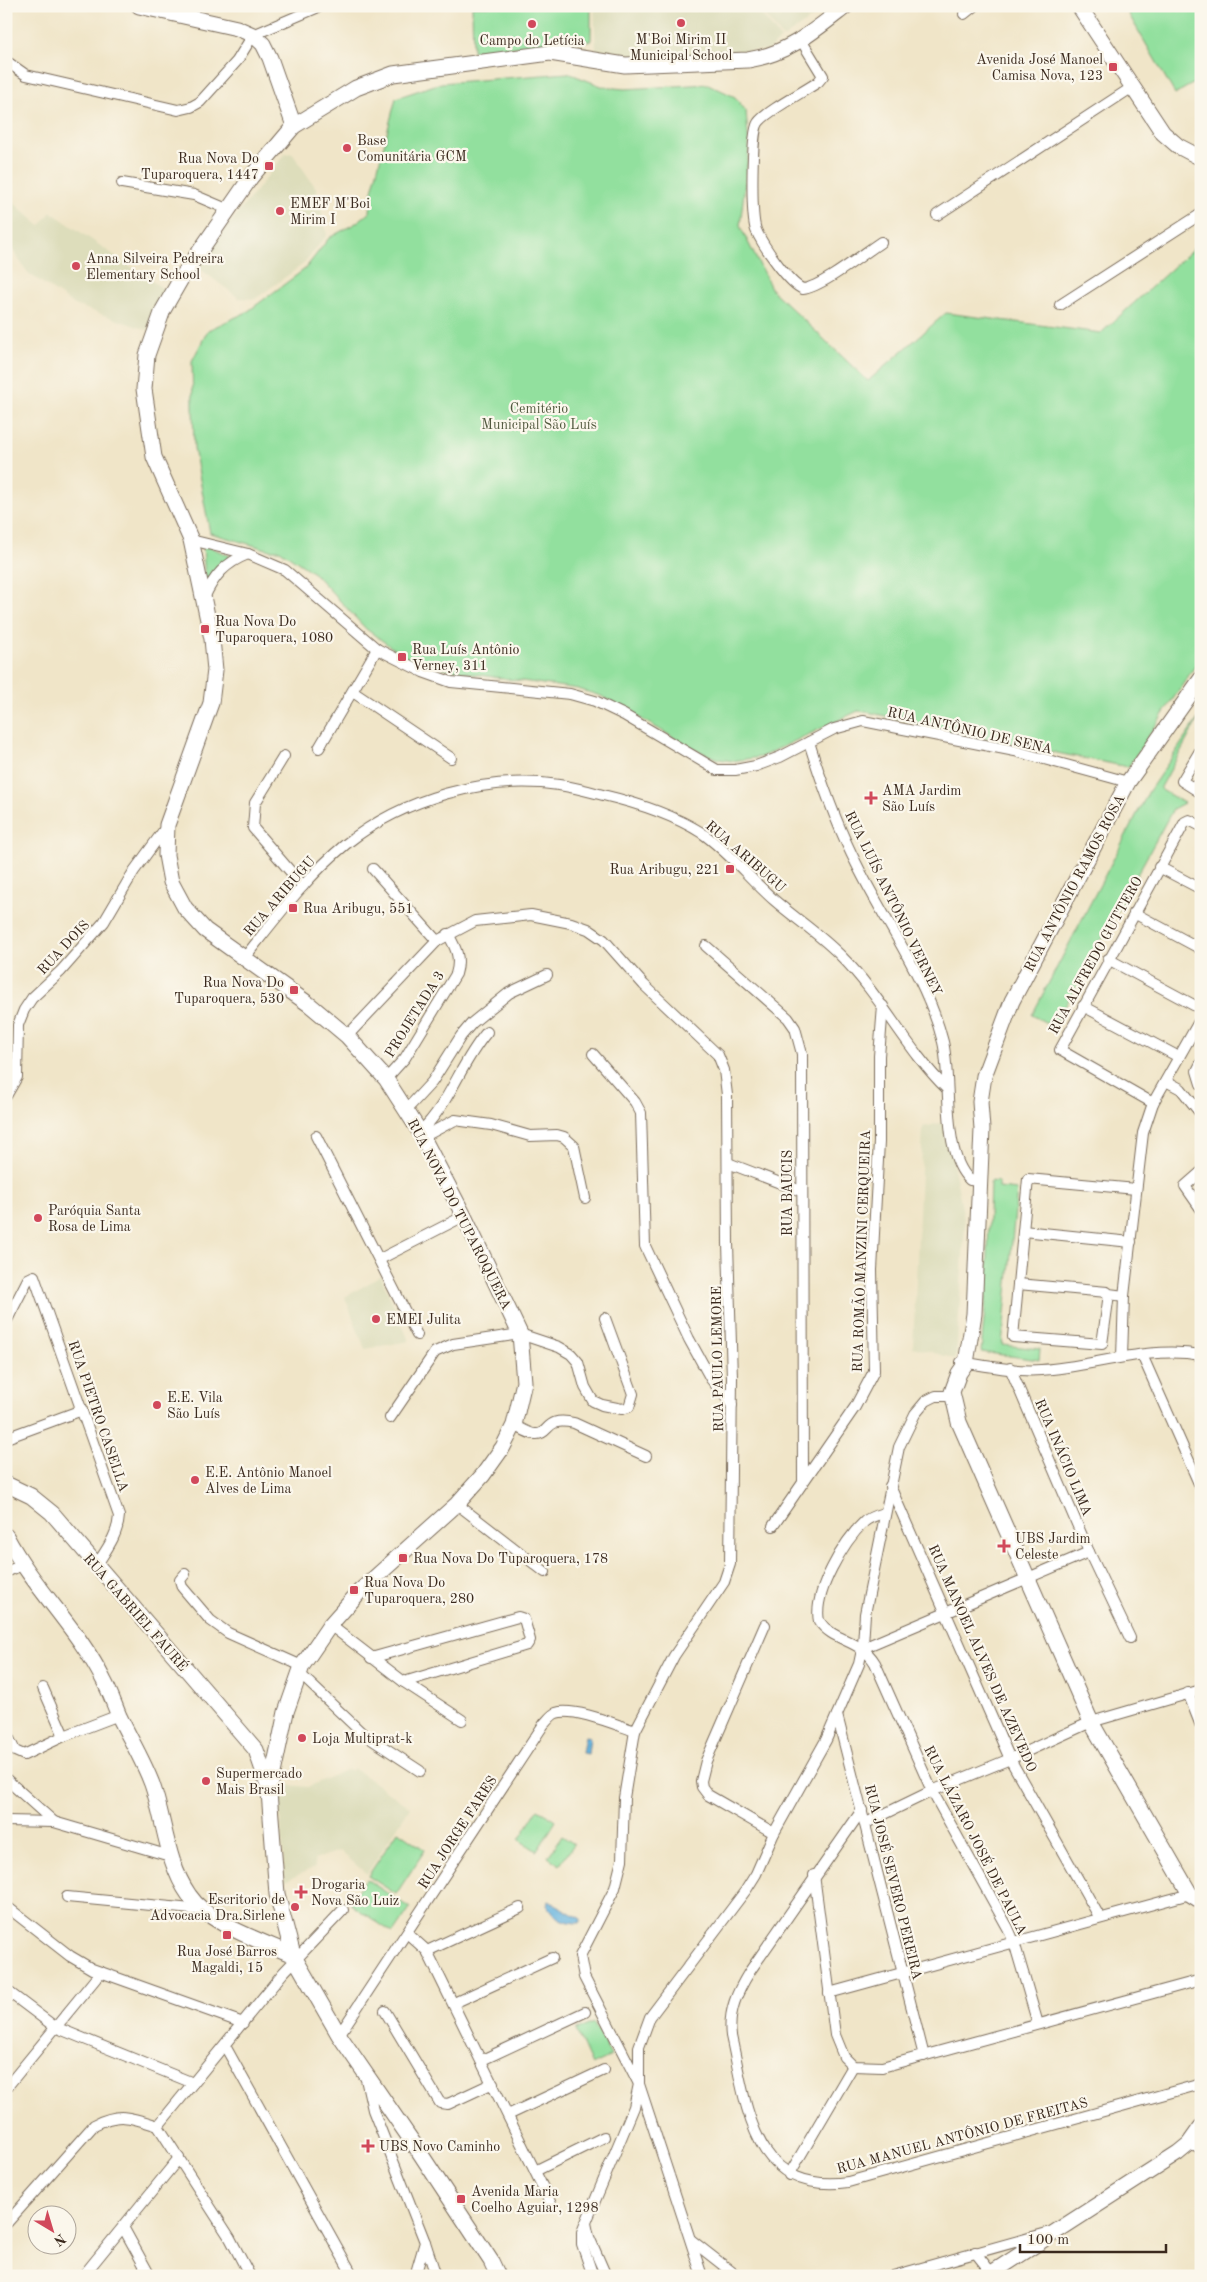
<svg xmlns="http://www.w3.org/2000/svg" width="1207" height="2282" font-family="'Old Standard TT',serif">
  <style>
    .built { fill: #ddb }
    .green { fill: #92e09e; stroke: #66855e }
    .water { fill: #64b2de; stroke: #506e7e }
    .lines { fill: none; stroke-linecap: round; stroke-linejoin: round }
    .street-casing { stroke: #7a6b5a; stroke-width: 12 }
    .secondary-casing { stroke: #7a6b5a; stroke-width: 17 }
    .street { stroke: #fff; stroke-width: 10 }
    .secondary { stroke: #fff; stroke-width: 15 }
    .poi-dot { fill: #d1495b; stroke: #fbf7ec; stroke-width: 2 }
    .labels { text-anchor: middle; stroke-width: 4.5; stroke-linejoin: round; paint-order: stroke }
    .poi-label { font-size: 14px; fill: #3b2a1e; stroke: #fbf7ec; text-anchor: start }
    .park-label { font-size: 14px; fill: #51583e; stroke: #fbf7ec }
    .street-label { font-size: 14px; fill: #3b2a1e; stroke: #fbf7ec }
  </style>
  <rect width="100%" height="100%" fill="#fbf7ec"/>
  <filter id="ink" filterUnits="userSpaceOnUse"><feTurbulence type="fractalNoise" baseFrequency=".02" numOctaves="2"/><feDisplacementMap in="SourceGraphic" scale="10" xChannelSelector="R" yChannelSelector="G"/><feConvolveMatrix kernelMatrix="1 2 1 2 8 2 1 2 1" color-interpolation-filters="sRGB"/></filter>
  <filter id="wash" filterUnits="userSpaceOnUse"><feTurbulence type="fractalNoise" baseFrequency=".0096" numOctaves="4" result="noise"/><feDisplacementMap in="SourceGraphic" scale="20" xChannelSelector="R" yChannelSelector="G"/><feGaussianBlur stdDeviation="1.12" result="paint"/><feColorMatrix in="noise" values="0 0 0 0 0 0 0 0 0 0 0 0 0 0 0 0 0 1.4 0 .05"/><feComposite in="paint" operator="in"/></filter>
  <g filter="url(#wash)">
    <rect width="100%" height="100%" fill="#f0e5c8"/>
    <g class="built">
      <path d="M594,6h161l26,33 -13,11 -161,7 -11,-5z"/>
      <path d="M757,6h72l-46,32z"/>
      <path d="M292,153l24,35 11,47 -25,30 -47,34 -16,-1 -43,-32 89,-112z"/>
      <path d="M6,196l34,30 11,-14 114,78 -18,40 -72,-25 -47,-32 -22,-33z"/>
      <path d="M945,1122l20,102 -9,135 -43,-12 10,-220z"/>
      <path d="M381,1276l28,65 -44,8 -20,-52z"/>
      <path d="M353,1768l57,39 -43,67 -27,-23 -26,8 1,8 -30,14 -7,-97 30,3 40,-18 4,2z"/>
    </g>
    <g class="green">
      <path d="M472,6h119v35l-118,10z"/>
      <path d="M1124,6h74l3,6v67l-26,15z"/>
      <path d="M568,73l36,14 21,2 83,-5 27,13 11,14 3,37 -9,78 32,64 96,91 78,-68 155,20 100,-91v415l-73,110 -137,-27 -119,-27 -14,-2 -97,46 -29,4 -14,-2 -24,-10 -93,-53 -23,-7 -105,-15 -61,-12 -46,-33 -51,-55 -35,-24h-10l-60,-17 -16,-85 -2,-87 16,-31 39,-18 58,-43 24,-31 27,-15 14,-11 2,-21 24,-93 45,-15z"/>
      <path d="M203,544l27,12 -25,28z"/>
      <path d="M1200,716l-40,73 24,14 -11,6 -119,218 -22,-12 117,-224z"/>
      <path d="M990,1181l9,1v6l18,2 -15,155 38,4 -1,11 -58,-8 6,-65z"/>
      <path d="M538,1809l18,12 -19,30 -18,-11z"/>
      <path d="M398,1831l27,19 -29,44 -28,-18z"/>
      <path d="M562,1836l12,8 -14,21 -12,-8z"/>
      <path d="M366,1879l44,29 -17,25 -44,-30z"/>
      <path d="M594,2023l17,33 -19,9 -16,-35z"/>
    </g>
    <g class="water">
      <path d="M585,1736l5,1 -2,17 -6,-1z"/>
      <path d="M549,1901l32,18 -2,4c-15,0 -25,-5 -32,-18z"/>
    </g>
  </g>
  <g filter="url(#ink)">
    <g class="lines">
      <defs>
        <g id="street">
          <path d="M964,14l10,-8"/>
          <path d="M801,40l22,36 -5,6c-13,9 -53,30 -60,41 -7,11 -7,93 -2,107 6,14 33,54 47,59 19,-2 60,-35 78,-47"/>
          <path d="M6,61l20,14 152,35 13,-3 9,-5 37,-41 16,-26 68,-29"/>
          <path d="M122,183l72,12 33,14"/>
          <path d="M937,215l194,-127"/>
          <path d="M1060,305l141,-91"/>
          <path d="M191,540l57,14 37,16 92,79 46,23 28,10 119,12 25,7 29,14 93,55h18l21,-4 24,-9 54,-28 29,-8 152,30 113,31"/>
          <path d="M204,598c10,-22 21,-35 44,-44"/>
          <path d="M353,692l98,66"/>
          <path d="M809,742c13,42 28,84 48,123 29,59 70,113 86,177 9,37 -2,112 27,138l9,1"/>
          <path d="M319,748l58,-99"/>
          <path d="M1201,749l-19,32 19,12"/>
          <path d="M284,756l-29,47 -2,25 50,58"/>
          <path d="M1159,867l42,22"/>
          <path d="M373,869l64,72"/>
          <path d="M1134,913l67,36"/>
          <path d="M706,946l82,72 7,10 7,26 1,427"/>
          <path d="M245,957c31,-39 62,-81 101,-113 58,-46 139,-69 213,-59 15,2 29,6 44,10 34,8 69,19 99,38 26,18 48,46 72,67 22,19 48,36 68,57 40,40 64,92 105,132"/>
          <path d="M1108,959l93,50"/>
          <path d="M1083,1006l96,51"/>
          <path d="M347,1036l90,-95 38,-20 56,-6 40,8 17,6 16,11 40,45 74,70 6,15 3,25 1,148 4,135 -2,186 -6,18 -50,74 -39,75 -11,67 -2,62 -7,28 -35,68 4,21 55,107 63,192"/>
          <path d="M593,1054l42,48 6,11 4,133 44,93 22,40 21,26"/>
          <path d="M1201,1063l-4,8 4,13"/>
          <path d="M386,1079l19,-21 51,-84c5,-16 0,-26 -8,-40"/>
          <path d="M1166,1081l15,8 20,25"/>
          <path d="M6,1096l11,-19 1,-52 6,-15 8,-12 29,-27 43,-49 30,-51 33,-45"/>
          <path d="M1153,1103l-93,-53 125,-228 4,-2 12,6"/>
          <path d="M407,1109l25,-27 29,-46 11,-13 37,-30 38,-18"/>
          <path d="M420,1132c31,-30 39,-67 67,-100"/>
          <path d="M316,1136l101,199"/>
          <path d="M423,1137l32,-17 36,5 39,11 27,-1 7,2 10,9 11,52"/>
          <path d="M728,1163l73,28"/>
          <path d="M1201,1172l-16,14 16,23"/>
          <path d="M1023,1231l108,11"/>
          <path d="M380,1259l84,-43"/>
          <path d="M1018,1284l89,8 2,2 15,2"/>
          <path d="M1109,1294l-7,50 -89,-7 15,-158 108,10"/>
          <path d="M6,1322l22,-43 6,-3 85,240c-1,19 -13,34 -23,50"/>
          <path d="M1142,1355l59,133"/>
          <path d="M1122,1357l2,-61 19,-163 10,-30 48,-85"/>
          <path d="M961,1362c26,4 55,10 80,8 53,-3 106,-25 160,-15"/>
          <path d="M1010,1368l79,184 41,86"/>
          <path d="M390,1418l45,-66 18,-8 67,-10 39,13 12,7 7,8 7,25 8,14 9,4 20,4 7,-2 4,-13 -28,-76"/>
          <path d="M514,1425c7,3 16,10 23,9 13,0 8,-18 37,-11l72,33"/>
          <path d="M6,1438l76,-28"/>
          <path d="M890,1486l120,273 90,159"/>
          <path d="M457,1504l88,68"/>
          <path d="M884,1513c-7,2 -15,4 -20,9 -20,19 -51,71 -45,99 14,21 42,18 56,42l57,128 76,137 6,14 24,82"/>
          <path d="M773,1526l82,-119 19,-36 -2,-101 7,-128v-86l4,-50"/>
          <path d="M6,1572l16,-7"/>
          <path d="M185,1574l-5,6 2,7 28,33 18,13 74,33"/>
          <path d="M330,1625l74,57 58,38"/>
          <path d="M765,1625l-59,136 -5,20 1,6 6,8 66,38"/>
          <path d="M863,1648l226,-96"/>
          <path d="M371,1658l147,-41 6,2 6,21 -3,5 -123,37"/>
          <path d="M299,1673l63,60 58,38"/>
          <path d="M43,1688l21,48"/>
          <path d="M1188,1693l13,33"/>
          <path d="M837,1715l87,341"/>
          <path d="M6,1732l9,19 9,4 40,-19 55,-21"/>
          <path d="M6,1779l48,43"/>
          <path d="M862,1810l-112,161c-13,21 -22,40 -19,65 16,71 21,159 117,146l353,-98"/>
          <path d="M6,1821l48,1 116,34"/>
          <path d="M866,1823l66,-32 78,-32 81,-37 110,-32"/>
          <path d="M814,1875l21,160 9,22 9,9 29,1 319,-87"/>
          <path d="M67,1897l135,13"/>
          <path d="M6,1906l64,50 22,13 151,54"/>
          <path d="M407,1933l20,18 124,253"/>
          <path d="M427,1951l93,-43"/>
          <path d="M6,1990l49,37 138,56"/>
          <path d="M829,1993l361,-99"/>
          <path d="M454,2003l98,-45"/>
          <path d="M385,2011l55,92 8,1 45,-21"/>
          <path d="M339,2035l205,-311c3,-3 7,-9 12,-11 18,-6 61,12 79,18"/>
          <path d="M225,2046l128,230"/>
          <path d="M482,2060l103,-48"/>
          <path d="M366,2079l7,31 52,132 -10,34"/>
          <path d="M6,2088l95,-116"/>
          <path d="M508,2115l96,-45"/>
          <path d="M158,2126l125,-153 60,-63"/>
          <path d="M158,2126l72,112 20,38"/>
          <path d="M1189,2144l12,5"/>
          <path d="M535,2171l69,-34"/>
          <path d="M789,2175l64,-109"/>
          <path d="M586,2223l3,14 17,39"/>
          <path d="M6,2224l88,-99c26,-13 37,-8 64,1"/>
          <path d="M123,2227l27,49"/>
          <path d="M691,2240l46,36"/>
          <path d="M425,2242l11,34"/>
          <path d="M975,2252l19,24"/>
          <path d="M83,2276l96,-118"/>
          <path d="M593,2276l-11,-32v-12l52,-125 5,-23v-37l11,-30 96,-127 10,-16 18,-41 52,-93 33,-76 4,-19 2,-31 34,-167 16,-33 11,-13 10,-5h16"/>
          <path d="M893,2276l154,-43"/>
        </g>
        <g id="secondary">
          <path d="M139,6l98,22 16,7 10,9 7,14 24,68"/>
          <path d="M1079,6l84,127 15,13 23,12"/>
          <path d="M1201,679l-73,103 -116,219 -28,75 -4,26 2,27 -8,185 -8,49 -7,10 -7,19 7,30 132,300 99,172 11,7"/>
          <path d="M6,1484l25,12 21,17 204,237 12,35"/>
          <path d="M6,1536c28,53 72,92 98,145 6,11 10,23 15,35 11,23 24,44 33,68 13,37 14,78 37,111 19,29 73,46 104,60"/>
          <path d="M498,2276l-7,-15 -73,-111 -79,-115 -46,-80 -16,-61 -8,-102 17,-80 16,-46 28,-41 31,-35 96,-86 26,-29 20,-28 11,-22 10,-43 -4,-48 -56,-118 -44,-84 -34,-53 -39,-43 -37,-31 -105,-75 -20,-22 -14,-26 -5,-27 1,-30 44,-122 4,-33 -3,-31 -21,-99 -37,-83 -10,-68 3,-34 16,-45 19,-33 69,-100 43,-51 62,-38 37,-14 157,-21 75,12 123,-5c40,-6 67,-30 98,-54"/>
          <path d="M987,2276l191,-123 11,-9 12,-17"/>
        </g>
      </defs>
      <use href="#street" class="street-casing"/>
      <use href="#secondary" class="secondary-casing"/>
      <use href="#street" class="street"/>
      <use href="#secondary" class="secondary"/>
    </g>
  </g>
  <g class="poi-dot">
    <circle cx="681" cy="23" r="5"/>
    <circle cx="532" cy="24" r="5"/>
    <rect x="1108" y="62" width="10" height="10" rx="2.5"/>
    <circle cx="347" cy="148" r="5"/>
    <rect x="264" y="161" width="10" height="10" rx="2.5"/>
    <circle cx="280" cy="211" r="5"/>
    <circle cx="76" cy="266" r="5"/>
    <rect x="200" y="624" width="10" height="10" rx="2.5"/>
    <rect x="397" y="652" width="10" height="10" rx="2.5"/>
    <path d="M868.5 790.5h5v5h5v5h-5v5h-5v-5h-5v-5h5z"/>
    <rect x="725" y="864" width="10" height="10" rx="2.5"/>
    <rect x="288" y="903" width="10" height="10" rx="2.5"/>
    <rect x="289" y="985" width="10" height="10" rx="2.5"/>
    <circle cx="38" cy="1218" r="5"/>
    <circle cx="376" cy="1319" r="5"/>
    <circle cx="157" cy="1405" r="5"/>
    <circle cx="195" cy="1480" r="5"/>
    <path d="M1001.5 1538.5h5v5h5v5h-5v5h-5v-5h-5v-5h5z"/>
    <rect x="398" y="1553" width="10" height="10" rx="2.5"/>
    <rect x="349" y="1585" width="10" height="10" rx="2.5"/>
    <circle cx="302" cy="1738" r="5"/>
    <circle cx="206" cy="1781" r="5"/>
    <path d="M298.5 1884.5h5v5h5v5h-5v5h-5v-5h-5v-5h5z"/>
    <circle cx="295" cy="1907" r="5"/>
    <rect x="222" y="1930" width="10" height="10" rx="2.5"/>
    <path d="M365.5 2138.5h5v5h5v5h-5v5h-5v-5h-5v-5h5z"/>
    <rect x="456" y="2194" width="10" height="10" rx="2.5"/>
  </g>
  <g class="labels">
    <g class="poi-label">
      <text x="681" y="44" text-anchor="middle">M'Boi Mirim II<tspan x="681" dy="16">Municipal School</tspan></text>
      <text x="532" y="45" text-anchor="middle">Campo do Letícia</text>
      <text x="1103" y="64" text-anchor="end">Avenida José Manoel<tspan x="1103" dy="16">Camisa Nova, 123</tspan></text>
      <text x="357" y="145">Base<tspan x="357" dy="16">Comunitária GCM</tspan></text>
      <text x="259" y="163" text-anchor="end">Rua Nova Do<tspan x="259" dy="16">Tuparoquera, 1447</tspan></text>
      <text x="290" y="208">EMEF M'Boi<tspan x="290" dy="16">Mirim I</tspan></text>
      <text x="86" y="263">Anna Silveira Pedreira<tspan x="86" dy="16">Elementary School</tspan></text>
      <text x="215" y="626">Rua Nova Do<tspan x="215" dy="16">Tuparoquera, 1080</tspan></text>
      <text x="412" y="654">Rua Luís Antônio<tspan x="412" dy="16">Verney, 311</tspan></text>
      <text x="882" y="795">AMA Jardim<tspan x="882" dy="16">São Luís</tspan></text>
      <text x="720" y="874" text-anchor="end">Rua Aribugu, 221</text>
      <text x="303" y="913">Rua Aribugu, 551</text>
      <text x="284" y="987" text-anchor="end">Rua Nova Do<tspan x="284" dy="16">Tuparoquera, 530</tspan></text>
      <text x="48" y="1215">Paróquia Santa<tspan x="48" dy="16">Rosa de Lima</tspan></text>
      <text x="386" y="1324">EMEI Julita</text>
      <text x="167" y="1402">E.E. Vila<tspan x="167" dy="16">São Luís</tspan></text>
      <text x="205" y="1477">E.E. Antônio Manoel<tspan x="205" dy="16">Alves de Lima</tspan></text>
      <text x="1015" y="1543">UBS Jardim<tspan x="1015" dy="16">Celeste</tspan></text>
      <text x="413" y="1563">Rua Nova Do Tuparoquera, 178</text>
      <text x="364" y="1587">Rua Nova Do<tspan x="364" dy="16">Tuparoquera, 280</tspan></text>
      <text x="312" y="1743">Loja Multiprat-k</text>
      <text x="216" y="1778">Supermercado<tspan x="216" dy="16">Mais Brasil</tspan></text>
      <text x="311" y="1889">Drogaria<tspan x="311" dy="16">Nova São Luiz</tspan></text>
      <text x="285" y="1904" text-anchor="end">Escritorio de<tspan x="285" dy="16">Advocacia Dra.Sirlene</tspan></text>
      <text x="227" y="1956" text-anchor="middle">Rua José Barros<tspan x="227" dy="16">Magaldi, 15</tspan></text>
      <text x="379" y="2151">UBS Novo Caminho</text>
      <text x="471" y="2196">Avenida Maria<tspan x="471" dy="16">Coelho Aguiar, 1298</tspan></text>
    </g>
    <g class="park-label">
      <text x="539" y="413">Cemitério<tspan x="539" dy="16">Municipal São Luís</tspan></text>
    </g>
    <g class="street-label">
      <text transform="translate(970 730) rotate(13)" y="5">RUA ANTÔNIO DE SENA</text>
      <text transform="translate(746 856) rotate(41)" y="5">RUA ARIBUGU</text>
      <text transform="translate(1074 883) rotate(-62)" y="5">RUA ANTÔNIO RAMOS ROSA</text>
      <text transform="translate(279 896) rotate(-49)" y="5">RUA ARIBUGU</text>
      <text transform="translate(894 903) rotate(64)" y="5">RUA LUÍS ANTÔNIO VERNEY</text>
      <text transform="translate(63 947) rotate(-47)" y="5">RUA DOIS</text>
      <text transform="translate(1095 955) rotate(-61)" y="5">RUA ALFREDO GUTTERO</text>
      <text transform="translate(414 1014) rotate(-58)" y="5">PROJETADA 3</text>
      <text transform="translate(787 1193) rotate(-90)" y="5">RUA BAUCIS</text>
      <text transform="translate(460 1214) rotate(63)" y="5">RUA NOVA DO TUPAROQUERA</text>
      <text transform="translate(861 1251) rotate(-88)" y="5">RUA ROMÃO MANZINI CERQUEIRA</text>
      <text transform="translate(717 1359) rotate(-91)" y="5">RUA PAULO LEMORE</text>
      <text transform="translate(99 1416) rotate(71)" y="5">RUA PIETRO CASELLA</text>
      <text transform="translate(1064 1457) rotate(67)" y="5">RUA INÁCIO LIMA</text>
      <text transform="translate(136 1612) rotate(49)" y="5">RUA GABRIEL FAURÉ</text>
      <text transform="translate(983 1658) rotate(66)" y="5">RUA MANOEL ALVES DE AZEVEDO</text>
      <text transform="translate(457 1832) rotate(-57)" y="5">RUA JORGE FARES</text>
      <text transform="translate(976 1840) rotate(63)" y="5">RUA LÁZARO JOSÉ DE PAULA</text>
      <text transform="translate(894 1882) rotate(76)" y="5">RUA JOSÉ SEVERO PEREIRA</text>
      <text transform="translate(962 2135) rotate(-15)" y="5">RUA MANUEL ANTÔNIO DE FREITAS</text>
    </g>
  </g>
  <rect width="1207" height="2282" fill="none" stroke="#fbf7ec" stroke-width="25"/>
  <g transform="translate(52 2230) rotate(142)"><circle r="24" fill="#fbf7ec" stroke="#aea59a"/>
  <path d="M0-4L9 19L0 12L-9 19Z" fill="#d1495b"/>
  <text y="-8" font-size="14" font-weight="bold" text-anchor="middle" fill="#3b2a1e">N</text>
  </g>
  <path d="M1020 2244v8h146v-8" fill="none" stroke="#3b2a1e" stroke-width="2.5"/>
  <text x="1027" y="2244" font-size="15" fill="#3b2a1e" stroke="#fbf7ec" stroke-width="4" paint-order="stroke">100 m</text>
</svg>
